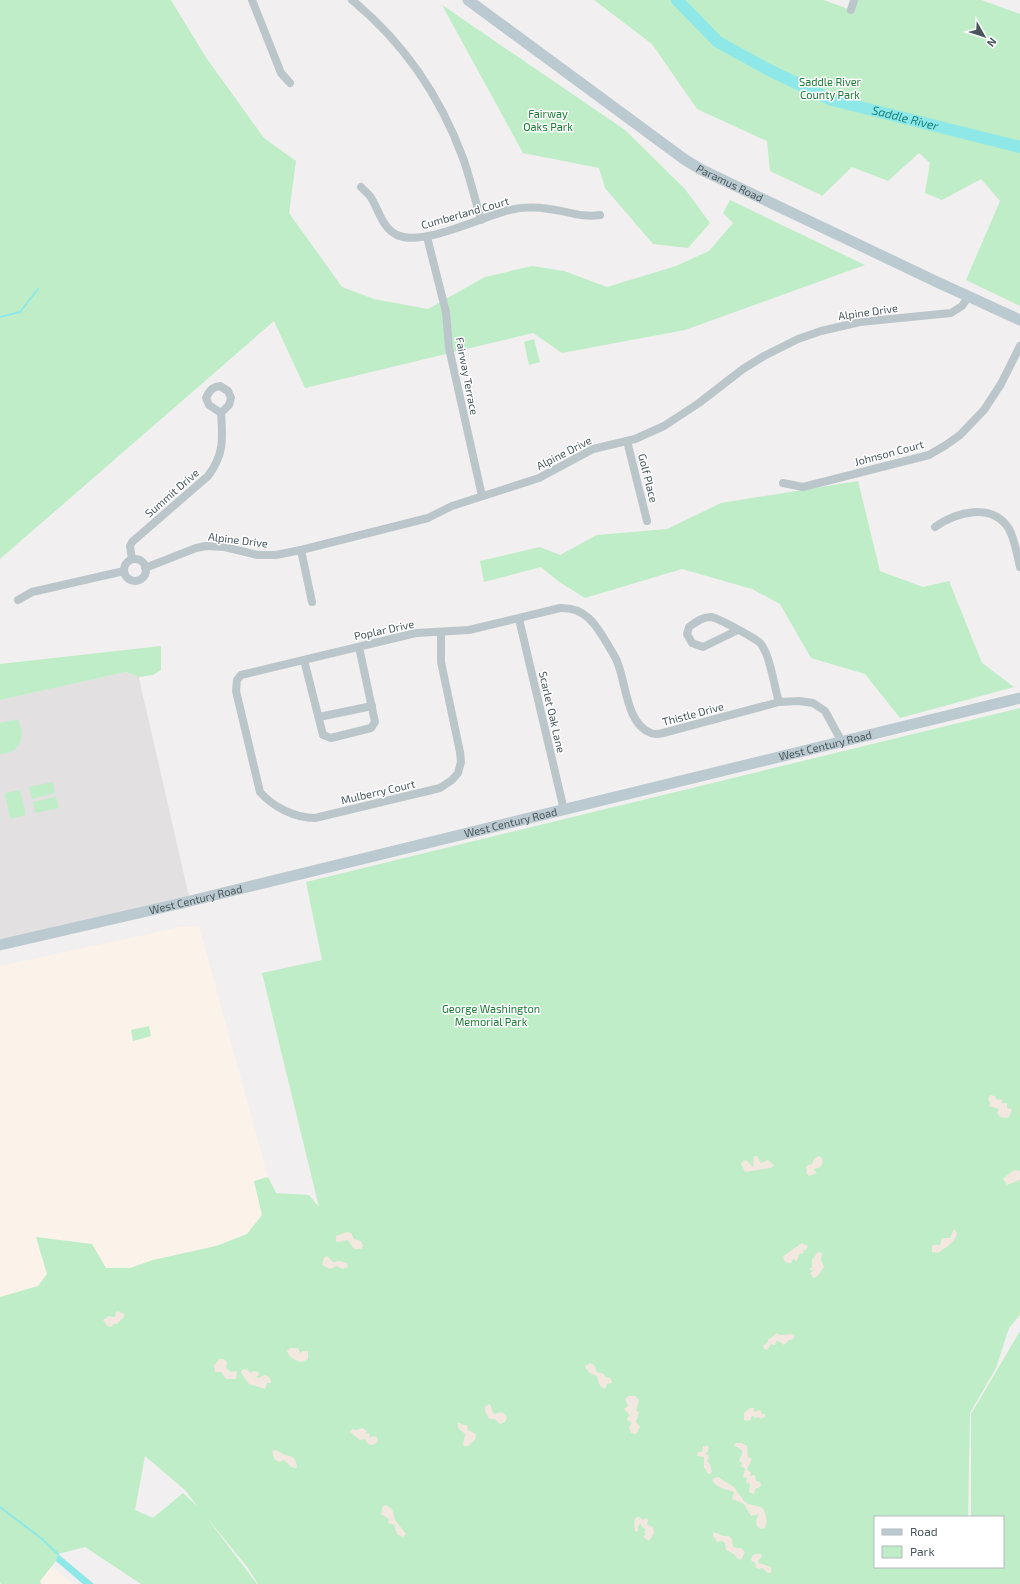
<svg xmlns="http://www.w3.org/2000/svg" width="1020" height="1584" font-family="'Exo 2',sans-serif">
  <style>
    .commercial { fill: #fbf2e9 }
    .education { fill: #e2e0e1 }
    .green { fill: #bfedc7; fill-rule: evenodd }
    .sand { fill: #f2e8e0 }
    .water { fill: #8ee8e8 }
    .lines { fill: none; stroke-linecap: round; stroke-linejoin: round }
    .stream { stroke: #8ee8e8; stroke-width: 2 }
    .river { stroke: #8ee8e8; stroke-width: 12 }
    .street { stroke: #bbc6cb; stroke-width: 8 }
    .secondary { stroke: #bbcad0; stroke-width: 11 }
    .labels { text-anchor: middle; stroke-width: 3; stroke-linejoin: round; paint-order: stroke }
    .park-label { font-size: 11px; fill: #1b7a36; stroke: #fff }
    .street-label { font-size: 11px; fill: #48565b; stroke: #fff }
    .water-label { font-size: 12px; font-style: italic; fill: #127f7e; stroke: #fff }
  </style>
  <rect width="100%" height="100%" fill="#f1efef"/>
  <g class="commercial">
    <path d="M199,926l69,251 -14,4 8,34 -15,19 -31,12 -63,14 -23,8h-24l-70,-30 11,35 -9,13 -38,11v-331l180,-39z"/>
    <path d="M51,1566l23,18h-32l-2,-3z"/>
  </g>
  <path class="education" d="M126,672l13,5 2,10 49,214 -190,44v-245z"/>
  <g class="green">
    <path d="M0,0h171l34,56 59,82 32,23 -7,52 53,74 32,12 54,10 57,-32 47,-11 32,5 43,16 69,-21 33,-15 24,-28 -10,-10 7,-13 135,65 -180,65 -123,23 -29,-20 -228,55 -31,-67 -274,238z"/>
    <path d="M594,0h230l27,10 3,-10h127l39,14v292l-54,-26 34,-79 -19,-22 -39,21 -17,-7 5,-30 -11,-10 -31,28 -36,-14 -30,29 -1,-1 -51,-24 -3,-30 -70,-32 -45,-65z"/>
    <path d="M442,5l183,125 60,59 25,34 -22,25 -35,-4 -48,-56 -6,-20 -76,-15z"/>
    <path d="M534,339l6,23 -11,3 -5,-23z"/>
    <path d="M858,481l22,90 43,16 26,-6 33,82 32,24 -114,31 -35,-44 -54,-16 -31,-54 -28,-15 -70,-20 -97,29 -27,-17 -17,-14 -57,15 -4,-21 60,-14 20,8 37,-20 70,-6 54,-26z"/>
    <path d="M161,646v24l-8,5 -14,2 -13,-5 -126,28v-36z"/>
    <path d="M1020,708v607l-11,13 -13,40 -26,45 -2,104h-93v50h128v-50h-32v-103l49,-83v253h-762l-10,-16 -43,-53 52,69h-116l-56,-37 -27,7 -2,7 -16,20 1,3h-40l-1,-2v-285l38,-11 9,-12 -11,-37 56,7 14,24h24l23,-8 63,-14 31,-12 15,-19 -8,-34 14,-4 8,16 33,2 10,12 -57,-234 60,-13 -16,-78zM145,1456l40,34 13,17 -15,-14 -30,25 -18,-8z"/>
    <path d="M17,719c10,15 4,35 -17,35v-31z"/>
    <path d="M53,782l2,11 -23,6 -3,-12z"/>
    <path d="M20,790l6,25 -16,4 -5,-26z"/>
    <path d="M56,797l3,11 -24,5 -2,-11z"/>
    <path d="M149,1026l2,10 -18,5 -2,-11z"/>
  </g>
  <g class="sand">
    <path d="M990,1095l5,1 2,4 5,-1v4h5v5l5,1 -3,8 -3,1 -6,-1 -3,-4 2,-4 -10,-3 1,-4 -2,-2z"/>
    <path d="M754,1156h3l4,7 7,-3 6,5v1l-4,2 -25,4 -4,-8 2,-3 3,-1 7,7z"/>
    <path d="M819,1156l3,2c2,7 -2,11 -9,11l4,4 -8,3 -2,-2 -1,-7 2,-2 4,-1 2,-5z"/>
    <path d="M1015,1170l5,1v9l-13,5 -4,-6 7,-6z"/>
    <path d="M954,1229l3,4c-1,9 -12,15 -19,20l-6,-1v-6l2,-1h6l2,-7h8z"/>
    <path d="M347,1232l4,1 3,6 7,2 2,5 -2,3h-7l-6,-9 -10,2 -2,-1v-5z"/>
    <path d="M802,1243l6,3 -2,4h-3l1,3 -5,1 -2,7 -4,-2 -2,4 -6,-1 -2,-5c2,-3 15,-11 19,-14z"/>
    <path d="M818,1252l4,1 -1,7 3,7 -7,10 -4,1 -3,-5 4,-3h-5l3,-3v-7z"/>
    <path d="M327,1256l6,6 7,-1 7,2 1,4 -5,2 -7,-3c-6,5 -8,2 -14,-1l2,-8z"/>
    <path d="M118,1311l6,3v3l-7,7h-3l-3,3 -4,-1 -4,-6 6,-4 6,1 1,-5z"/>
    <path d="M777,1333l3,2 11,-1 4,3 -3,3h-3l-5,5 -7,-5 -2,5 -4,-1 -4,6 -3,-1 -1,-3 5,-4v-3l3,-1z"/>
    <path d="M290,1348h8l2,5 3,-2h5v8l-6,3c-6,-1 -13,-4 -15,-11z"/>
    <path d="M219,1359h5l3,3 -1,6 5,4 6,-1 -1,8h-10l-5,-7h-6l-1,-6z"/>
    <path d="M590,1363l4,2 3,7 7,2 1,3 5,1 2,3 -1,2 -4,1 -2,5c-6,-2 -7,-8 -8,-13 -6,-2 -10,-4 -12,-10z"/>
    <path d="M244,1369l4,1 2,3 4,-2 4,1 1,3 -3,2 1,1 8,-3 5,3 1,5h-4l-2,6 -16,-5 -8,-11 1,-3z"/>
    <path d="M629,1396h6l4,4 -3,11 3,1 -3,10 4,5 -4,7 -5,-1 -2,-6 3,-4 -5,-3v-2l3,-3 -6,-6 4,-3 -3,-7z"/>
    <path d="M489,1404l2,2 1,5 2,3c5,-1 10,-4 13,4l-2,4 -5,2 -5,-5h-6l-4,-8v-4z"/>
    <path d="M750,1408h4v4l5,-2 2,1 1,3h3v3l-5,2 -1,-2 -4,1 -2,-2 -2,1v3l-5,1 -2,-1v-7z"/>
    <path d="M458,1423h2l3,2h4l1,5 8,4 -1,6 -7,6h-3l-2,-1 2,-11 -7,-6z"/>
    <path d="M362,1428l5,3 -2,4 3,-2 2,1 -1,4 5,-2 3,1 1,4c-3,4 -6,5 -10,3l-3,-5 -5,1 -10,-8 2,-3 5,1z"/>
    <path d="M736,1443h6l5,3 1,11 4,2 -5,10 4,4 -1,3 5,-1 1,6 4,1 1,3 -1,2 -5,2 -1,5 -5,-2 1,-8 -4,-2 1,-4 -4,-1 2,-8 -4,-3 1,-3 -3,-2 4,-10 -9,-6z"/>
    <path d="M703,1446h4l2,1 -1,4 -2,3 3,2 -2,5 3,3 2,8 -2,2 -3,-1 -1,-4 -2,-1v-11l-7,-1 1,-4h4z"/>
    <path d="M274,1450c4,0 5,2 9,4 9,3 13,2 14,14 -7,1 -9,-5 -13,-8l-4,2 -5,-2 -3,-8z"/>
    <path d="M718,1477l16,10 10,14 4,3 13,3 3,3 3,11 -2,7 -4,1 -4,-3 -1,-6 3,-6 -8,2 -7,-12 -12,-5 2,-7c-8,-3 -18,-4 -22,-12l2,-2z"/>
    <path d="M386,1505l6,4 3,11 11,14 -3,3 -6,-3 -3,-9 -6,-2 1,-4 -8,-5 2,-8z"/>
    <path d="M637,1517h3l2,3 4,-2 2,2 -1,5 6,2 1,6 -5,8 -6,-4 3,-3 -2,-1 2,-4 -3,-1 -3,-5 -2,4v5l-3,-1c-1,-5 -2,-11 2,-14z"/>
    <path d="M713,1532l11,4h5l3,3 1,8 4,1h4l4,4 -4,8 -3,-1 -4,-5 -8,-4 -1,-7 -3,-2 -5,1 -2,-4 -2,-1z"/>
    <path d="M756,1554h5l1,2 -4,5 1,2 12,4v6h-3l-6,-5 -3,1 -3,-1 -1,-6h-3l-1,-3 2,-4z"/>
  </g>
  <path class="water" d="M58,1554l36,30h-11l-27,-23z"/>
  <g class="lines">
    <g class="stream">
      <path d="M0,317l20,-5 18,-23"/>
      <path d="M0,1507l42,32 16,15"/>
    </g>
    <path class="river" id="s1" d="M677,0l41,42 51,28 63,30 188,47"/>
    <g class="street">
      <path d="M252,0l29,73 9,10"/>
      <path d="M352,0c51,42 88,96 111,158 7,20 12,41 18,62"/>
      <path d="M851,10l3,-10"/>
      <path d="M361,187c3,3 6,6 9,9 9,13 11,31 27,39 26,12 84,-18 112,-25 13,-3 27,-3 40,-1 19,2 31,9 51,6"/>
      <path d="M427,237l19,75 3,36 33,148"/>
      <path d="M220,386l8,5 3,7 -2,7 -8,8 -12,-8 -3,-7c3,-7 6,-11 14,-12z"/>
      <path d="M627,441l20,80"/>
      <path d="M783,483l20,4 126,-32 17,-10 14,-10 24,-25 17,-26 19,-38"/>
      <path d="M935,527c21,-15 57,-25 74,2 6,11 8,26 11,38"/>
      <path d="M301,550l11,52"/>
      <circle cx="135" cy="570" r="11"/>
      <path d="M132,559l-2,-13 2,-4 76,-66c16,-21 15,-37 13,-63"/>
      <path d="M145,568l51,-20 10,-2 19,1 33,8h18l25,-5 127,-32 24,-12 87,-28 54,-29 42,-10 29,-13 35,-23 44,-34 21,-13 34,-17 23,-8 39,-9 91,-9 11,-7 7,-10"/>
      <path d="M18,600l14,-8 92,-21"/>
      <path d="M519,619l45,191"/>
      <path d="M738,630l-35,17 -11,-4 -5,-9 2,-7c7,-5 13,-10 22,-10 7,1 44,21 49,26 2,2 4,6 5,8 6,12 10,38 14,51"/>
      <path d="M441,632v30l19,90 1,10 -3,11 -6,7 -12,8 -125,30c-20,0 -42,-11 -55,-26l-24,-101 1,-11 4,-5 175,-42 53,-3 91,-22c26,-1 36,17 48,37 3,6 8,12 10,19 8,20 9,61 33,69 4,2 8,1 12,0l116,-31 20,-1 14,2 12,8 17,31"/>
      <path d="M304,660l19,75 8,3 40,-10 4,-6 -16,-75"/>
      <path d="M319,717l53,-11"/>
    </g>
    <g class="secondary">
      <path id="s2" d="M468,0l216,159 16,10 237,113 83,38"/>
      <path id="s3" d="M0,945l182,-42 838,-205"/>
    </g>
  </g>
  <g class="labels">
    <g class="park-label">
      <text x="830" y="86">Saddle River<tspan x="830" dy="13">County Park</tspan></text>
      <text x="548" y="118">Fairway<tspan x="548" dy="13">Oaks Park</tspan></text>
      <text x="491" y="1013">George Washington<tspan x="491" dy="13">Memorial Park</tspan></text>
    </g>
    <g class="street-label">
      <text dy="4" stroke="none"><textPath href="#s2" startOffset="320">Paramus Road</textPath></text>
      <text transform="translate(465 213) rotate(-16)" y="4">Cumberland Court</text>
      <text transform="translate(868 312) rotate(-8)" y="4">Alpine Drive</text>
      <text transform="translate(467 376) rotate(79)" y="4">Fairway Terrace</text>
      <text transform="translate(564 453) rotate(-27)" y="4">Alpine Drive</text>
      <text transform="translate(889 453) rotate(-15)" y="4">Johnson Court</text>
      <text transform="translate(648 478) rotate(76)" y="4">Golf Place</text>
      <text transform="translate(172 493) rotate(-41)" y="4">Summit Drive</text>
      <text transform="translate(238 540) rotate(7)" y="4">Alpine Drive</text>
      <text transform="translate(384 630) rotate(-12)" y="4">Poplar Drive</text>
      <text transform="translate(552 712) rotate(77)" y="4">Scarlet Oak Lane</text>
      <text transform="translate(693 714) rotate(-15)" y="4">Thistle Drive</text>
      <text dy="4" stroke="none"><textPath href="#s3" startOffset="849">West Century Road</textPath></text>
      <text transform="translate(378 792) rotate(-13)" y="4">Mulberry Court</text>
      <text dy="4" stroke="none"><textPath href="#s3" startOffset="525">West Century Road</textPath></text>
      <text dy="4" stroke="none"><textPath href="#s3" startOffset="201">West Century Road</textPath></text>
    </g>
    <g class="water-label">
      <text dy="4" stroke="none"><textPath href="#s1" startOffset="262">Saddle River</textPath></text>
    </g>
  </g>
  <rect x="874" y="1516" width="130" height="52" fill="#ffffff" stroke="#b6bbbd"/>
  <rect x="882" y="1529" width="20" height="6" fill="#bbcad0" stroke="#b6bbbd"/>
  <text x="910" y="1536" font-size="12" fill="#48565b">Road</text>
  <rect x="882" y="1546" width="20" height="12" fill="#bfedc7" stroke="#b6bbbd"/>
  <text x="910" y="1556" font-size="12" fill="#48565b">Park</text>
  <g transform="translate(984 36) rotate(129)" stroke="#ffffff" stroke-width="3" paint-order="stroke">
  <path d="M0-3L7 15L0 10L-7 15Z" fill="#48565b"/>
  <text y="-6" font-size="11" font-weight="bold" text-anchor="middle" fill="#48565b">N</text>
  </g>
</svg>
